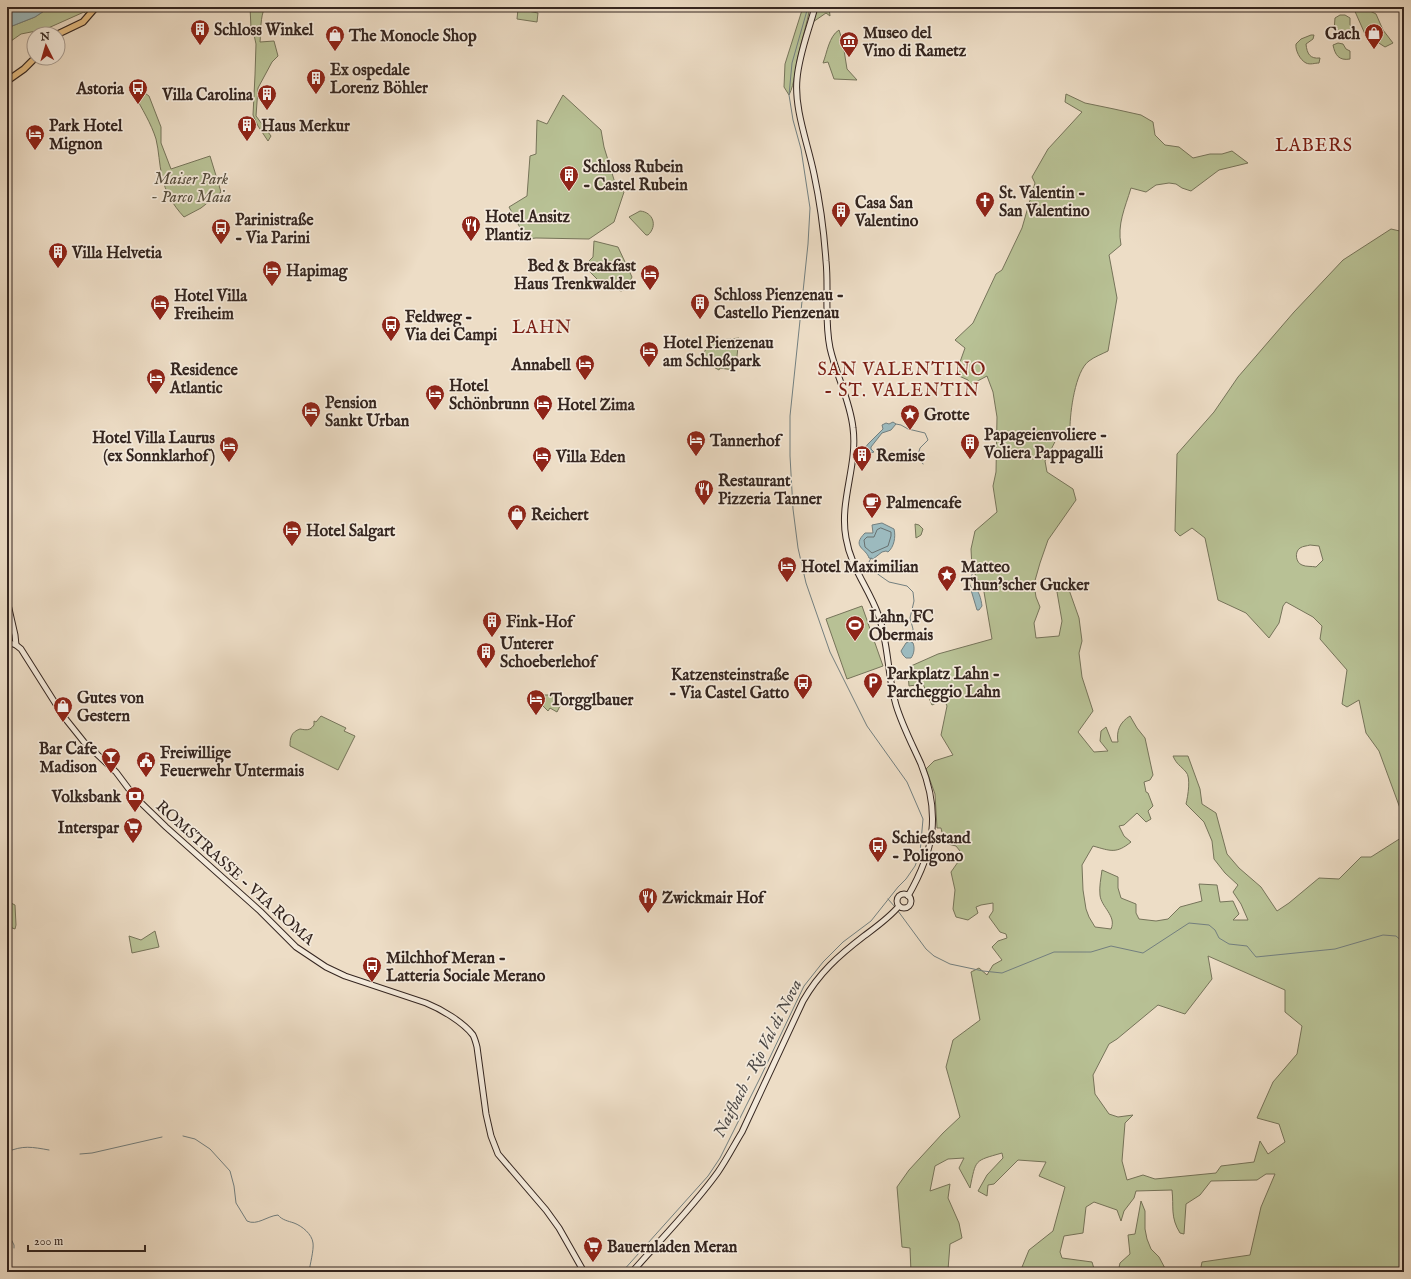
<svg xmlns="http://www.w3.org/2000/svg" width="1411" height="1279" font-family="'IM FELL English',serif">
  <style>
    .green { fill: #b8c195; stroke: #76745a; fill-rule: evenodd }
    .water { fill: #9cbabe; stroke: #737f7f }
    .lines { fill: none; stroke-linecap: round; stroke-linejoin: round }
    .shore { stroke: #68706f; stroke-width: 1 }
    .stream { stroke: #737f7f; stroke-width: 1 }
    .secondary-casing { stroke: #352620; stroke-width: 7 }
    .primary-casing { stroke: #352620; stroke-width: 8 }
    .secondary { stroke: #f3e9da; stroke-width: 5 }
    .primary { stroke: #e6be83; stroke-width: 5.5 }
    .labels { text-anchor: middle; stroke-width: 3.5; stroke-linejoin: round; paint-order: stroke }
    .poi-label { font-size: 16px; font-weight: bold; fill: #352620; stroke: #f3e9da; text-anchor: start }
    .park-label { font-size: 16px; font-style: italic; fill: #564d3d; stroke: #f3e9da }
    .street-label { font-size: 16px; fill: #352620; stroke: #f3e9da }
    .water-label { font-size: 17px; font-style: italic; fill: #4f4b48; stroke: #f3e9da }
    .quarter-label { font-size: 18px; letter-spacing: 1px; fill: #7a1f14; stroke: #f3e9da }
  </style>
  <rect width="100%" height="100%" fill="#edddc6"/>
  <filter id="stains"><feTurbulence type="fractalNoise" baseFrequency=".005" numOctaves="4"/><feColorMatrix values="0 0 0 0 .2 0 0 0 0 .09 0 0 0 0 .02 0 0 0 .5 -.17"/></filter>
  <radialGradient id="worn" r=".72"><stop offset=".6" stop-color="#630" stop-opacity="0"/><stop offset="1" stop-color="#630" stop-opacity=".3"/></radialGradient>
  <g class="green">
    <path d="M50,7h42l-6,7 -2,-2 -38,17 -25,5 -10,7h-4v-13l28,-11z"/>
    <path d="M250,7h15c-5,10 -4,24 -5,35l14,-1 4,15 -6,6 -14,26 -2,28 15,20 -3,5 -10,-15 -5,-11 2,-40 1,-31 -3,-14 -2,-2z"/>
    <path d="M803,7h7c-3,17 -8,32 -12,49 -3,13 -3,27 -9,39l-5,-8 1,-23z"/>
    <path d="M818,7h11l1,9 -4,-3 -13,9z"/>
    <path d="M1353,7h13l2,3 8,4 7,16 10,13 -8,4 -20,-13z"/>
    <path d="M518,9l20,4 -1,9 -20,-3z"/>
    <path d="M1340,15h5l5,3v7l3,3 -2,9 -14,-2 -3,-4 1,-13z"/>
    <path d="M839,30l6,19 -1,1 3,19 10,11 -23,-1 -6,-17 -5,1c4,-10 6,-27 16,-33z"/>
    <path d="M1311,35h3l-1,4 -7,5c1,10 4,15 14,14l-1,5c-4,0 -9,2 -13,0 -6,-3 -11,-13 -10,-19l5,-5z"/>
    <path d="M1338,43l5,1 3,5 4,2v8c-11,2 -15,-4 -17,-14z"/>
    <path d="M142,91l7,5 12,31v16l10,26 39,-13 11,36 -20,16 -17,9c-11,-12 -19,-25 -22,-41 -3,-12 -3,-25 -6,-37 -5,-16 -14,-30 -22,-45z"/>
    <path d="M1066,94l19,9 29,6 27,6 12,7 2,13 10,10 14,2 14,11 17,-4h12l10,-3 16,12 -29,7 -28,21 -9,-3 -6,-4 -7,-1 -13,2 -10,7 -15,-4c-6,20 -14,36 -10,57l-12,10 8,43 -9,53c-6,3 -14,6 -19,10 -14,10 -19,52 -19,67l-11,6 -14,27 2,11 26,17 3,11 -28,40 -8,23 -6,21 2,13 4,10 -6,16 2,15 23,-2 3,-15 -5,-29 11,-5 11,31 3,23 -3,12 3,24 11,34 -15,21 16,20 14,-1 -8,-10 1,-10 5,-4 6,15h6c-2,-11 2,-20 12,-26l7,12 8,10 8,37 -3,5 -6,2 2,10 2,1 5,13 -5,5 3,8 -5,3 -9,-9 -13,12 -5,1 5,10 7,6c-15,12 -20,9 -38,4l-11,19 1,25 3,19 3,8 6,10 16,2c6,-13 -10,-22 -11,-34 -1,-8 1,-17 2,-25l16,7v11l3,10 15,6v9l3,6 17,2 12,-2 12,-12 22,-6 -3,-17 18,1 3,17 13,-1 6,13 -6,6h15l-7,-16 -8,-12 5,-7 -13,-12 -11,-14 -2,-18 -8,-19 -18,-18c2,-8 5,-27 0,-32 -6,-7 -9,-7 -13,-16h15l12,33 2,15 14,9 11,41 12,14 22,19 16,24 12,-8 30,-25 20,1 22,-22h10l33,-21v436h-196l-7,-5 1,-5 48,-7 11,-48 14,-33h-9l-9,6 -46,1 -11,14 -14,9 -2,30 -4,-1c-10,-16 -6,-26 -8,-43l-36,1 -2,7 -10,13 -3,10 -4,-11 -23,-8 -8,5 -3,26 -19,3 -4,16 2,6 30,4 3,10h-75l9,-22 24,-19 12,-44 -26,-11 7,-14 -28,-2 -24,24 -6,1 -1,11 -9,-5 9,-16 16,-17 -1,-5c-28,8 -26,6 -32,35l-11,-20 5,-10 -16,1 -13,7 -5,25 20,-7 -2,14 11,25 3,15 -12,6 -2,26 -4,2h-33l-1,-24 -8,-1 -5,-60 12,-17 34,-37 17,-16 -14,-50 7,-27 27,-20 -9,-48 8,-4 8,7 6,-10 9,-5 -10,-13 6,-6 9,-3 -1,-4 -6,-2 -11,-15 4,-6v-8l-12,2 -5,2 2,6 -10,7 -12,-3 -3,-8 2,-19 -4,-18 7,-10 2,-11 -4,-5 -8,-2 -5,-7 -2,-9h-4l-2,-34 -9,-25 8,-8 19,-6 -12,-20 6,-29 -3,-7 -12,6 -9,-21 -14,2 -1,-12 3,-8 27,-12 54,-15 -8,-47 -12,-24 -1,-19 4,-18 22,-19 -4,-26 3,-14 1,-55 -4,-25 -6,-16 -17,9 -2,-5 -9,-4 1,-14 5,-14 -10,-8 18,-17 23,-49 6,-4 20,-42 13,-45 -3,-6 16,-28 34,-37 -17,-10zM1208,956l77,34v22l17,14 -5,28 -24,28 -16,36 22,6 6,18 -17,12 -8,-13 -6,21 -33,4 -5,7 -61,6 -12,-4 -16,5 -5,-19 3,-38 8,-8 -15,2 -9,-3 -14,-20 -2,-19 16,-31 8,-5 41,-34 27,9 27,-35z"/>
    <path d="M563,95l38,35 3,17 11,36 9,9 -10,30 -25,17 -53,-1 -10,1 -17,-32 18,-11 3,-40 6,-2 1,-34 10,4z"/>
    <path d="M640,211c13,1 18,15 8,24h-2l-17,-18z"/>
    <path d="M1391,229l13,3v587l-25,-68 -13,-18 -7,-33 -12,7 -5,-3 5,-34 -27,-31 2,-13 -9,-9 -27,-15 -3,4 -4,17 -10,15 -23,-25 -28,-13 -13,-62 -13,-10 -12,8 -5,-5 2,-77 37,-42 24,-35 56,-65 49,-52zM1310,545l9,1 4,14 -7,7c-4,-1 -10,0 -14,-2 -6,-2 -8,-13 -2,-17 3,-2 7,-2 10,-3z"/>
    <path d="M594,241l24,6 14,30 -6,12 -5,2 -22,-10 -15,-15 9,-9z"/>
    <path d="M739,338l-3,27 -3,5 -13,-2 -1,2 -20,-11 13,-18z"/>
    <path d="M915,524l4,1 4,4 -2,6 -5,3z"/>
    <path d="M862,606l21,60 -36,13 -21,-60z"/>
    <path d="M533,692h3l8,3h15l4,5 -6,12 -7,-4 -2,3 -5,-5 -4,2 -6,-1 4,-10 -5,-2z"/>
    <path d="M321,716l25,12 -2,3 11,5 -17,34 -48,-24c0,-8 1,-14 10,-17 6,1 10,2 14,-4v-4l2,1z"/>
    <path d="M7,901l8,4 1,20 -1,4 -8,-3z"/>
    <path d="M155,931l4,16 -27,6 -3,-17 12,4z"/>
    <path d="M1141,1201l4,10v18l2,10 4,10 8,8 8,15h-49l2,-9 10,-9 -2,-19 7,-1z"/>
  </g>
  <g class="water">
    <path d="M7,7h43l-15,10 -28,11z"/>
    <path d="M893,422l3,2 -5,6 -9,3 -11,14v2l3,3 -4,1v3l-7,3 1,-4 2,-3 -1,-4 3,-4 15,-15 -1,-4 4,-2 3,1z"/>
    <path d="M882,523l12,6c2,8 0,18 -6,23l-2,-1 -4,1 -9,7 -4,-1c-3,-10 -18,-11 -4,-25h8l-1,-8z"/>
    <path d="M973,588c6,1 8,11 9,18l-3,4h-2l-6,-20z"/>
    <path d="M910,641l3,2c2,5 1,11 -2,15h-5l-3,-3 -2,-4 5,-8z"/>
  </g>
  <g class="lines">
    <path class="shore" d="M881,528l10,4v4l-3,10 -16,7 -7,-6 -1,-7 3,-3h7l3,-7z"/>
    <g class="stream">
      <path d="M896,424l5,1 7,4 17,4 3,7 -8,8 -2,7 5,9"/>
      <path d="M871,558l-2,4 3,7 7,6 10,7 18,4 6,6 1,9 -4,17 3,11 -1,13"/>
      <path d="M972,588c-5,-5 -2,-10 1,-15"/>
      <path d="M888,899l7,8"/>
      <path d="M898,911l28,38 8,7 16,8 33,7 19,2 52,-21h37l20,-6 32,7 46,-30 20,2 6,5 4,8 10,6 18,2 9,11 79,-8 48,-14 13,1 8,7"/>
      <path d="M183,1136l12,3 15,10 20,22 4,15 2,17 11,18c10,5 20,-5 31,-6 4,5 10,6 16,8 8,3 18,11 19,20 1,7 -3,21 -4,29"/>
      <path d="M7,1152c16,-7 25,-5 42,-2"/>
      <path d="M80,1154l12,-1 70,-16"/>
      <path d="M7,1231l7,14v3"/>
      <path d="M622,1272l86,-96 12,-18 41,-82 43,-90 19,-24 20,-20 28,-21 27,-34 8,-8 9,-13 5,-13 3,-34 -16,-37 -40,-56 -37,-74 -24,-69 -8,-35 -5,-39 -3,-53v-40l18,-172 2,-36 -9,-59 -8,-29 -4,-25 3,-32 16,-56"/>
    </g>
    <defs>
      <g id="secondary">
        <path d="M280,7l17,1 15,-1"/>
        <path d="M815,7c-6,23 -16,47 -18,72 -3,30 11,65 17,95 6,28 10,58 12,87 3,29 -2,58 4,87 6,27 20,52 23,80 5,37 -14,73 -7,110 5,30 22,49 32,76 11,29 9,61 18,91 6,20 16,39 25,59 20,50 13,87 -13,132"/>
        <path d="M7,600l8,35 1,10"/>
        <path d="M7,642l9,3 5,4 43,68 20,25 32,30 18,24 32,31 94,84 36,36 30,20 19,9 81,27c15,6 37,19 47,32 2,4 3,8 4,12l9,67 5,22 7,18 48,56 13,18 25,44"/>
        <circle cx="904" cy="901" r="7"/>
        <path d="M632,1272c29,-33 61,-65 86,-100 9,-13 16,-27 24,-40l61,-131c16,-28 35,-45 61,-65 12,-9 25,-18 35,-30"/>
      </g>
      <g id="primary">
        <path d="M58,34l25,-12 13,-15"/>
        <path d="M7,81l17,-12 11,-11"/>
      </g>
    </defs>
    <use href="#secondary" class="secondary-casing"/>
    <use href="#primary" class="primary-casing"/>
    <use href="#secondary" class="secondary"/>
    <use href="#primary" class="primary"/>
  </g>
  <defs>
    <symbol id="building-pin" viewBox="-11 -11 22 30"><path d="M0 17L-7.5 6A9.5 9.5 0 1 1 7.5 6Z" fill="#8f2418" stroke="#f3e9da"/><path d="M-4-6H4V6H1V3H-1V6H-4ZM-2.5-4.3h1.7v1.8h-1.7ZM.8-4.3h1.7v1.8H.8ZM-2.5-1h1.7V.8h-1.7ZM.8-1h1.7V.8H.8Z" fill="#fff"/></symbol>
    <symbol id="shop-pin" viewBox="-11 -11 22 30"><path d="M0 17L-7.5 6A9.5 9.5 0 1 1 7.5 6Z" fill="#8f2418" stroke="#f3e9da"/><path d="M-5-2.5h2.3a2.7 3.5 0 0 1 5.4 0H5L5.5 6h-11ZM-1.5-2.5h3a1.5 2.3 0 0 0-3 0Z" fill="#fff"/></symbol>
    <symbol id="museum-pin" viewBox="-11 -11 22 30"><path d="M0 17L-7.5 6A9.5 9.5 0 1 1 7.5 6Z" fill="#8f2418" stroke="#f3e9da"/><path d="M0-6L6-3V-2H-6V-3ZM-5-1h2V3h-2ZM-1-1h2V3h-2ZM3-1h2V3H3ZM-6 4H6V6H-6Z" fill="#fff"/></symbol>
    <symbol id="bus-pin" viewBox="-11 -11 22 30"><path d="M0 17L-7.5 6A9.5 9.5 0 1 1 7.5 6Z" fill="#8f2418" stroke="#f3e9da"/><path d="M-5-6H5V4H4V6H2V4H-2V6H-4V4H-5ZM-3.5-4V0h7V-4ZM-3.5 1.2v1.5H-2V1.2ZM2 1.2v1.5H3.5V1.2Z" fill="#fff"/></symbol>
    <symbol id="hotel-pin" viewBox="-11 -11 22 30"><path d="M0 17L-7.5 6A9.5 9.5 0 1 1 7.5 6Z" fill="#8f2418" stroke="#f3e9da"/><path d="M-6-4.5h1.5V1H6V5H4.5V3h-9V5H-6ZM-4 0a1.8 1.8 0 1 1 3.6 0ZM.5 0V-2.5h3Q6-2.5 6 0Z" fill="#fff"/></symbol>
    <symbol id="church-pin" viewBox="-11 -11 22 30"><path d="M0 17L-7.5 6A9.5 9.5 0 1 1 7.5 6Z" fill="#8f2418" stroke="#f3e9da"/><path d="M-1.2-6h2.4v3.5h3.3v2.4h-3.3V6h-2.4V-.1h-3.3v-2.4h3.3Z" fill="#fff"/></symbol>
    <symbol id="restaurant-pin" viewBox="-11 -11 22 30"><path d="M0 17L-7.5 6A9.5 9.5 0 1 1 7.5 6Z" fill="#8f2418" stroke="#f3e9da"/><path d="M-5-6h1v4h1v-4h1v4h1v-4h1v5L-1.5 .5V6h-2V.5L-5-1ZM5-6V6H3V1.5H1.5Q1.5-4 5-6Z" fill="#fff"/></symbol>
    <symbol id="sight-pin" viewBox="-11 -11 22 30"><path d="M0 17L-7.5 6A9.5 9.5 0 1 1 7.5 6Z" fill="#8f2418" stroke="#f3e9da"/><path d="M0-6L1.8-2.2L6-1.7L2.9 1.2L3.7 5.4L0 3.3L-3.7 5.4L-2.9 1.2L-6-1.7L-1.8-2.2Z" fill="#fff"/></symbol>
    <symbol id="cafe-pin" viewBox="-11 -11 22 30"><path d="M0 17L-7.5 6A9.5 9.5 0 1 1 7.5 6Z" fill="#8f2418" stroke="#f3e9da"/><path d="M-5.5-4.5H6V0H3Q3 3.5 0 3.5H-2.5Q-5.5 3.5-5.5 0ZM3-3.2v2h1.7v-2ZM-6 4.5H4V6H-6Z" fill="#fff"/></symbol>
    <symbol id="stadium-pin" viewBox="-11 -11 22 30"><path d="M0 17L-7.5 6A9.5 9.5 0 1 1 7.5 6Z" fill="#8f2418" stroke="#f3e9da"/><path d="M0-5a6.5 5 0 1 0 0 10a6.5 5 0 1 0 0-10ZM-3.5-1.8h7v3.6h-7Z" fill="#fff"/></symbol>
    <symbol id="parking-pin" viewBox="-11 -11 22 30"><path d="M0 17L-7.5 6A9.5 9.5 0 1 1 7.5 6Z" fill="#8f2418" stroke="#f3e9da"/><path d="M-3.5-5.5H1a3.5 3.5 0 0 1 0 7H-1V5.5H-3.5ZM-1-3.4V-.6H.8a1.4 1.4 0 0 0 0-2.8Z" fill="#fff"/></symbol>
    <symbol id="bar-pin" viewBox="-11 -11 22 30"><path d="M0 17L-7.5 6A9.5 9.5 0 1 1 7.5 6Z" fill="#8f2418" stroke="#f3e9da"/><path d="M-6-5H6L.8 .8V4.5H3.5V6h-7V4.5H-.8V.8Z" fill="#fff"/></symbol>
    <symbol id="civic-pin" viewBox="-11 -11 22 30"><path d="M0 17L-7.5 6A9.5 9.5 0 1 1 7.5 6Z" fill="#8f2418" stroke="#f3e9da"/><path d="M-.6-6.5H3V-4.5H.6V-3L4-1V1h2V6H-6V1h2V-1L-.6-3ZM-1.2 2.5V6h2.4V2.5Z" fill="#fff"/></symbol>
    <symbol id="bank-pin" viewBox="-11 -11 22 30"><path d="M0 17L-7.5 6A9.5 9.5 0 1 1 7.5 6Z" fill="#8f2418" stroke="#f3e9da"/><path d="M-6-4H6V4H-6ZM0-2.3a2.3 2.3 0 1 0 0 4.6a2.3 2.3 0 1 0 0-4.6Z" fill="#fff"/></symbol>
    <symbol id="supermarket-pin" viewBox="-11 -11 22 30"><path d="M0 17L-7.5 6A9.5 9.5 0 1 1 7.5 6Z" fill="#8f2418" stroke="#f3e9da"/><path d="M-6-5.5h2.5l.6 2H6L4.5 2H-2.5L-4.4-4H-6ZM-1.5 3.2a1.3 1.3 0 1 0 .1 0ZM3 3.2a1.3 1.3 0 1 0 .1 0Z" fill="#fff"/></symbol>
  </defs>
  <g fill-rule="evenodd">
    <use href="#building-pin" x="189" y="18" width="22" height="30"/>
    <use href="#shop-pin" x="1363" y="22" width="22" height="30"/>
    <use href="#shop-pin" x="324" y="24" width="22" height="30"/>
    <use href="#museum-pin" x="838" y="30" width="22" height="30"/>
    <use href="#building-pin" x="305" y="67" width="22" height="30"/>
    <use href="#bus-pin" x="127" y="77" width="22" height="30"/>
    <use href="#building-pin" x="256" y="83" width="22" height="30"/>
    <use href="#building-pin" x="236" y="114" width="22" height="30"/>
    <use href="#hotel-pin" x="24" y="123" width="22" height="30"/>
    <use href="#building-pin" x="558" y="164" width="22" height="30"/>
    <use href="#church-pin" x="974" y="190" width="22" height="30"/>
    <use href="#building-pin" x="830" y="200" width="22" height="30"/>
    <use href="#restaurant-pin" x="460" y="214" width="22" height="30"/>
    <use href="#bus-pin" x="210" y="217" width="22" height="30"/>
    <use href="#building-pin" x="47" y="241" width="22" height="30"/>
    <use href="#hotel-pin" x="261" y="259" width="22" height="30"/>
    <use href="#hotel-pin" x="639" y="263" width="22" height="30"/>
    <use href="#building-pin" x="689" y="292" width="22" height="30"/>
    <use href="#hotel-pin" x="149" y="293" width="22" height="30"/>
    <use href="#bus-pin" x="380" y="314" width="22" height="30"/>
    <use href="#hotel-pin" x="638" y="340" width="22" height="30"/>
    <use href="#hotel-pin" x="574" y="353" width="22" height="30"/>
    <use href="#hotel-pin" x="145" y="367" width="22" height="30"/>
    <use href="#hotel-pin" x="424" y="383" width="22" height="30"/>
    <use href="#hotel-pin" x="532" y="393" width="22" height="30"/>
    <use href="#hotel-pin" x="300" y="400" width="22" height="30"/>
    <use href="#sight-pin" x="899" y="403" width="22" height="30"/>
    <use href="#hotel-pin" x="685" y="429" width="22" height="30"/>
    <use href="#building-pin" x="959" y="432" width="22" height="30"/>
    <use href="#hotel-pin" x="218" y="435" width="22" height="30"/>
    <use href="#building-pin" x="851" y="444" width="22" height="30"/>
    <use href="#hotel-pin" x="531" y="445" width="22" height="30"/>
    <use href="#restaurant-pin" x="693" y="478" width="22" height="30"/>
    <use href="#cafe-pin" x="861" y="491" width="22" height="30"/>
    <use href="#shop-pin" x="506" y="503" width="22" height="30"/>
    <use href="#hotel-pin" x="281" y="519" width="22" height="30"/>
    <use href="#hotel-pin" x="776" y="555" width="22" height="30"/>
    <use href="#sight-pin" x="936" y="564" width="22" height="30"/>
    <use href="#building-pin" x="481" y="610" width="22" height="30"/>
    <use href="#stadium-pin" x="844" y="614" width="22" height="30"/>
    <use href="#building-pin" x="475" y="641" width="22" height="30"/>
    <use href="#parking-pin" x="862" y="671" width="22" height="30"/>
    <use href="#bus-pin" x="792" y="672" width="22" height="30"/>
    <use href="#hotel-pin" x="525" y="688" width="22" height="30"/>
    <use href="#shop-pin" x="52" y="695" width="22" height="30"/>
    <use href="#bar-pin" x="100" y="746" width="22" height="30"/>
    <use href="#civic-pin" x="135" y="750" width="22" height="30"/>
    <use href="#bank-pin" x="124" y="785" width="22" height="30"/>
    <use href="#supermarket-pin" x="122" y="816" width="22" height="30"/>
    <use href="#bus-pin" x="867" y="835" width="22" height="30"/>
    <use href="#restaurant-pin" x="637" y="886" width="22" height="30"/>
    <use href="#bus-pin" x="361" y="955" width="22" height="30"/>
    <use href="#supermarket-pin" x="582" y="1235" width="22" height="30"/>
  </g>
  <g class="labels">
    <g class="poi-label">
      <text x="214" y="35">Schloss Winkel</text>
      <text x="863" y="38">Museo del<tspan x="863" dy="18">Vino di Rametz</tspan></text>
      <text x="1360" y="39" text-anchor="end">Gach</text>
      <text x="349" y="41">The Monocle Shop</text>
      <text x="330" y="75">Ex ospedale<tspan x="330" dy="18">Lorenz Böhler</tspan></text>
      <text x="124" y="94" text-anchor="end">Astoria</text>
      <text x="253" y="100" text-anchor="end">Villa Carolina</text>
      <text x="49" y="131">Park Hotel<tspan x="49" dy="18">Mignon</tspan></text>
      <text x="261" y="131">Haus Merkur</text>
      <text x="583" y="172">Schloss Rubein<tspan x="583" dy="18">- Castel Rubein</tspan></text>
      <text x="999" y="198">St. Valentin -<tspan x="999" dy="18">San Valentino</tspan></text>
      <text x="855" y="208">Casa San<tspan x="855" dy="18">Valentino</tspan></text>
      <text x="485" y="222">Hotel Ansitz<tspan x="485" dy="18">Plantiz</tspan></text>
      <text x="235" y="225">Parinistraße<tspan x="235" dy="18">- Via Parini</tspan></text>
      <text x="72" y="258">Villa Helvetia</text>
      <text x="636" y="271" text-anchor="end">Bed &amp; Breakfast<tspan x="636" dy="18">Haus Trenkwalder</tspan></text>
      <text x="286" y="276">Hapimag</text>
      <text x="714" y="300">Schloss Pienzenau -<tspan x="714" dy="18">Castello Pienzenau</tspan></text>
      <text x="174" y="301">Hotel Villa<tspan x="174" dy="18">Freiheim</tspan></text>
      <text x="405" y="322">Feldweg -<tspan x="405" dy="18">Via dei Campi</tspan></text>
      <text x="663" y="348">Hotel Pienzenau<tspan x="663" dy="18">am Schloßpark</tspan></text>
      <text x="571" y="370" text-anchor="end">Annabell</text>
      <text x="170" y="375">Residence<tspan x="170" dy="18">Atlantic</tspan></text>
      <text x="449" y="391">Hotel<tspan x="449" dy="18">Schönbrunn</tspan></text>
      <text x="325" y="408">Pension<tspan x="325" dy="18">Sankt Urban</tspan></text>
      <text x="557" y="410">Hotel Zima</text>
      <text x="924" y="420">Grotte</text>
      <text x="984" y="440">Papageienvoliere -<tspan x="984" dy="18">Voliera Pappagalli</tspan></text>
      <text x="215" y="443" text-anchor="end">Hotel Villa Laurus<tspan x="215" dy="18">(ex Sonnklarhof)</tspan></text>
      <text x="710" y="446">Tannerhof</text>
      <text x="876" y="461">Remise</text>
      <text x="556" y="462">Villa Eden</text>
      <text x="718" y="486">Restaurant<tspan x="718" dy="18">Pizzeria Tanner</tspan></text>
      <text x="886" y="508">Palmencafe</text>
      <text x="531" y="520">Reichert</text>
      <text x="306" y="536">Hotel Salgart</text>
      <text x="801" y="572">Hotel Maximilian</text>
      <text x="961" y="572">Matteo<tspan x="961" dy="18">Thun'scher Gucker</tspan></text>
      <text x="869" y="622">Lahn, FC<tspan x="869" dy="18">Obermais</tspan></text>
      <text x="506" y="627">Fink-Hof</text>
      <text x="500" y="649">Unterer<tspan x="500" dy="18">Schoeberlehof</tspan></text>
      <text x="887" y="679">Parkplatz Lahn -<tspan x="887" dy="18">Parcheggio Lahn</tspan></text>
      <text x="789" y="680" text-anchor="end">Katzensteinstraße<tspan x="789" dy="18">- Via Castel Gatto</tspan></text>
      <text x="77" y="703">Gutes von<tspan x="77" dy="18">Gestern</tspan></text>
      <text x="550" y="705">Torgglbauer</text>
      <text x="97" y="754" text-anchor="end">Bar Cafe<tspan x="97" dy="18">Madison</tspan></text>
      <text x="160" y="758">Freiwillige<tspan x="160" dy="18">Feuerwehr Untermais</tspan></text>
      <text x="121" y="802" text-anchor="end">Volksbank</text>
      <text x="119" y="833" text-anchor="end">Interspar</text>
      <text x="892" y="843">Schießstand<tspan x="892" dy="18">- Poligono</tspan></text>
      <text x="662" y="903">Zwickmair Hof</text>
      <text x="386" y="963">Milchhof Meran -<tspan x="386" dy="18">Latteria Sociale Merano</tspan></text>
      <text x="607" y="1252">Bauernladen Meran</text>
    </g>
    <g class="park-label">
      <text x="191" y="184">Maiser Park<tspan x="191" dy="18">- Parco Maia</tspan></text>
    </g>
    <g class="street-label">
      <text transform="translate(236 872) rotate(42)" y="6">ROMSTRASSE - VIA ROMA</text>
    </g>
    <g class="water-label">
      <text transform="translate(757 1058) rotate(-63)" y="6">Naifbach - Rio Val di Nova</text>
    </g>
    <g class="quarter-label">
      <text x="1314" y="151">LABERS</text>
      <text x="542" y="333">LAHN</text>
      <text x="902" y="375">SAN VALENTINO<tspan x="902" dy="21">- ST. VALENTIN</tspan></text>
    </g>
  </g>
  <rect width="1411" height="1279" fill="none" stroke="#edddc6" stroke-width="24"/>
  <rect x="8" y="8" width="1395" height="1263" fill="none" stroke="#352620" stroke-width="2"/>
  <rect x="12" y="12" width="1387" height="1255" fill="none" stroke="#352620"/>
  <g transform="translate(46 46) rotate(355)"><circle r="19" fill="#f3e9da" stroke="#a79b90"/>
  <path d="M0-3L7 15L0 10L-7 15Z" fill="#8f2418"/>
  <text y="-6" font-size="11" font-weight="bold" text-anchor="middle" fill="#352620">N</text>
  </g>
  <path d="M28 1245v6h117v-6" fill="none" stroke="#352620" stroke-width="2"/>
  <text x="34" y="1245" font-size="12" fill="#352620" stroke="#f3e9da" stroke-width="3" paint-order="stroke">200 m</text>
  <rect width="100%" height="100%" filter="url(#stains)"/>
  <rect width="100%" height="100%" fill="url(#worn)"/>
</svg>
